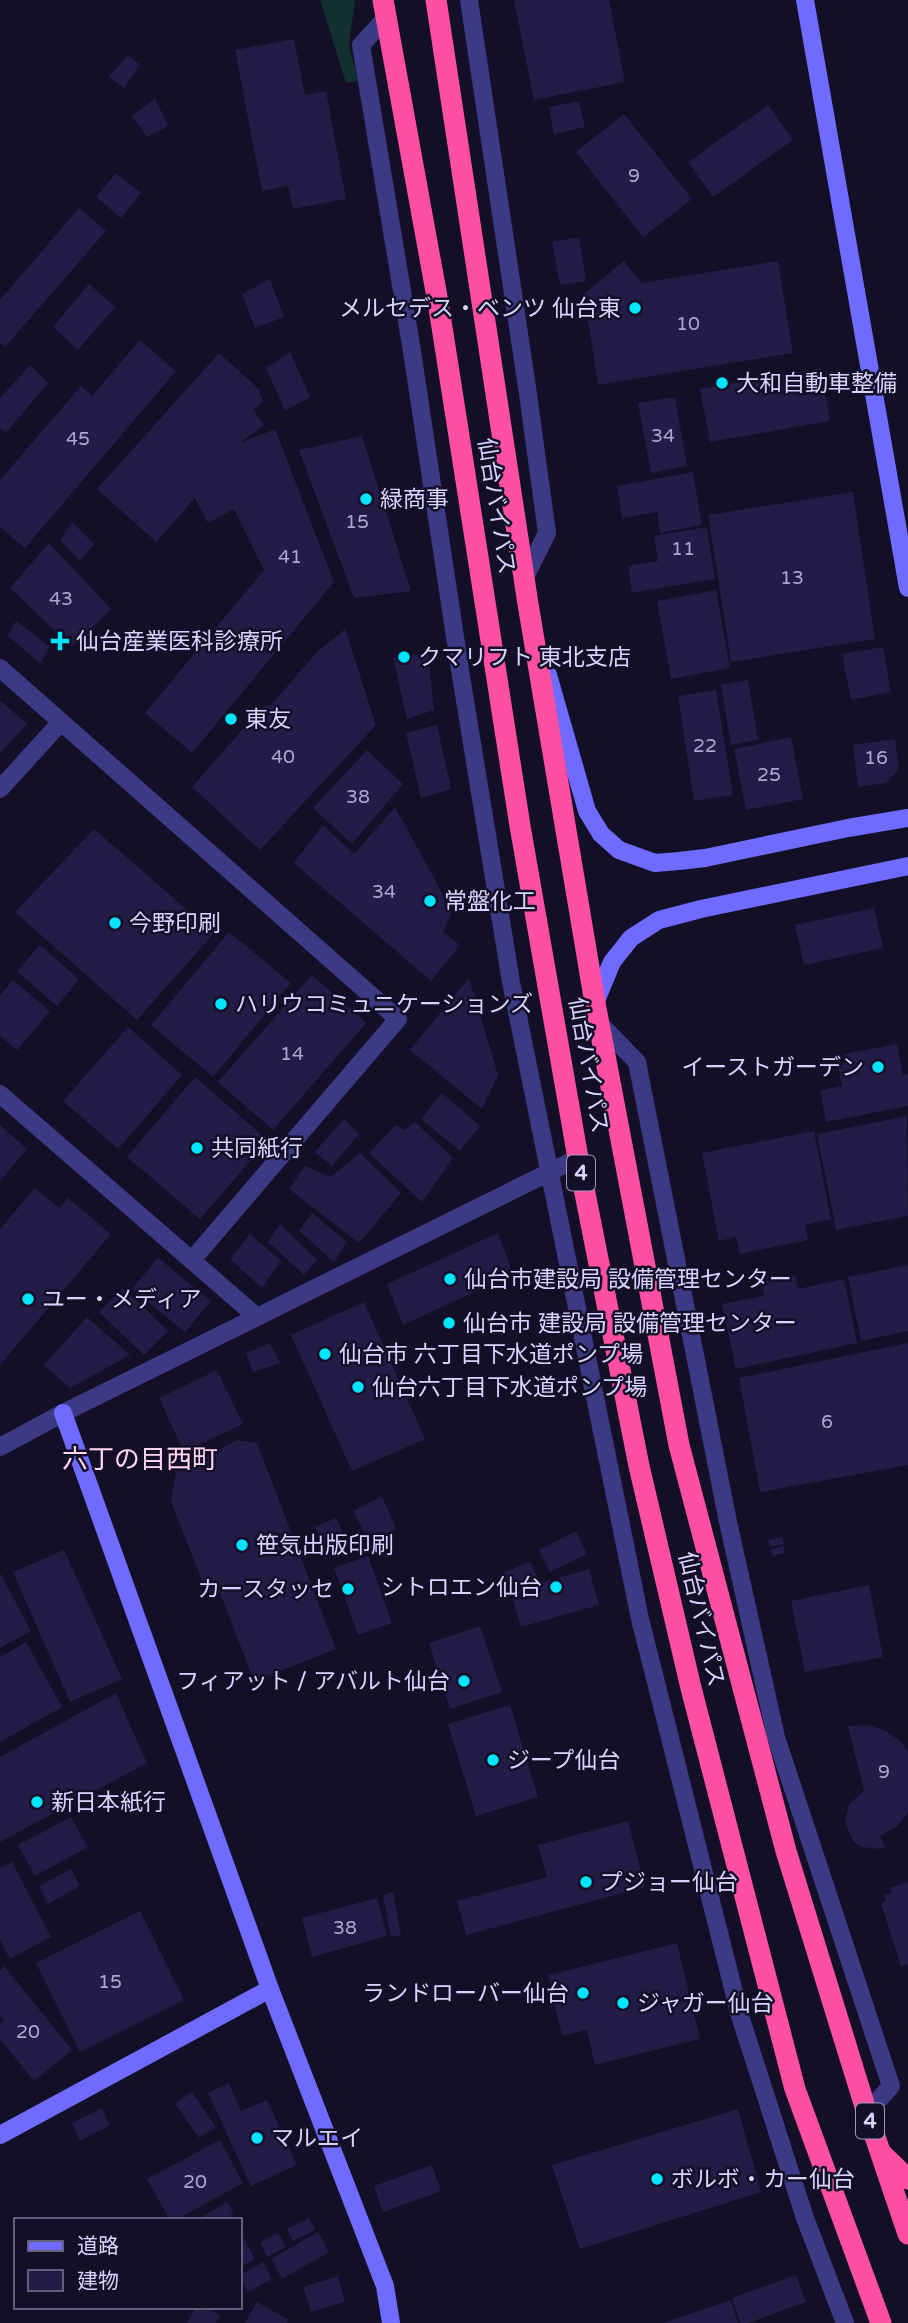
<svg xmlns="http://www.w3.org/2000/svg" width="908" height="2323" font-family="'Varela Round','Noto Sans JP',sans-serif">
  <style>
    .green { fill: #12302f }
    .building { fill: #241b47 }
    .lines { fill: none; stroke-linecap: round; stroke-linejoin: round }
    .street { stroke: #3d3a85; stroke-width: 18 }
    .secondary { stroke: #6f6bff; stroke-width: 18 }
    .highway { stroke: #ff4fa3; stroke-width: 21 }
    .poi-dot { fill: #00e5ff; stroke: #130f26; stroke-width: 2.5 }
    .labels { text-anchor: middle; stroke-width: 5; stroke-linejoin: round; paint-order: stroke }
    .number-label { font-size: 19px; fill: #aca6d1 }
    .shield { fill: #130f26; stroke: #9e99be; stroke-width: 2 }
    .shield-label { font-size: 21px; font-weight: bold; fill: #d9d4ff }
    .poi-label { font-size: 23px; fill: #d9d4ff; stroke: #130f26; text-anchor: start }
    .street-label { font-size: 23px; fill: #d9d4ff; stroke: #130f26 }
    .quarter-label { font-size: 26px; fill: #ffd6f0; stroke: #130f26 }
  </style>
  <rect width="100%" height="100%" fill="#130f26"/>
  <path class="green" d="M320,0h35l-6,45 9,36 -12,2z"/>
  <g class="building">
    <path d="M514,0h95l16,82 -91,18z"/>
    <path d="M294,39l11,56 21,-4 20,108 -53,10 -5,-23 -26,5 -27,-141z"/>
    <path d="M128,55l12,10 -16,23 -15,-11z"/>
    <path d="M155,98l13,28 -21,11 -15,-21z"/>
    <path d="M579,101l6,26 -31,7 -5,-27z"/>
    <path d="M768,105l25,35 -80,57 -25,-35z"/>
    <path d="M624,114l68,85 -49,38 -67,-85z"/>
    <path d="M116,173l25,20 -20,25 -25,-21z"/>
    <path d="M79,208l27,23 -101,116 -5,-5v-42z"/>
    <path d="M579,237l7,44 -26,4 -8,-43z"/>
    <path d="M624,261l17,22 137,-22 15,92 -195,32 -14,-91z"/>
    <path d="M270,279l14,38 -29,11 -13,-34z"/>
    <path d="M89,284l26,23 -37,43 -25,-23z"/>
    <path d="M140,340l36,31 -151,177 -25,-21v-47l81,-94 11,10z"/>
    <path d="M290,352l20,45 -25,14 -19,-43z"/>
    <path d="M219,353l40,36 4,13 -10,8 11,15 -24,18 35,-14 59,153 -142,171 -47,-40 119,-143 -30,-61 -26,14 -13,-25 -39,44 -59,-53z"/>
    <path d="M30,365l18,18 -42,50 -6,-5v-30z"/>
    <path d="M821,368l9,53 -120,21 -10,-53z"/>
    <path d="M675,397l12,69 -36,7 -13,-70z"/>
    <path d="M362,436l49,155 -57,7 -55,-148z"/>
    <path d="M693,472l9,53 -42,8 -3,-21 -35,6 -5,-32z"/>
    <path d="M853,492l22,147 -144,23 -23,-147z"/>
    <path d="M72,522l22,22 -14,17 -20,-21z"/>
    <path d="M707,527l8,52 -83,14 -4,-27 30,-5 -4,-25z"/>
    <path d="M49,543l62,66 -39,38 -62,-59z"/>
    <path d="M716,590l14,78 -59,11 -14,-78z"/>
    <path d="M16,621l34,26 -10,16 -32,-27z"/>
    <path d="M345,629l31,96 -116,125 -68,-63 71,-81 8,-1 45,-52z"/>
    <path d="M883,647l8,45 -40,8 -9,-46z"/>
    <path d="M428,653l6,57 -27,9 -14,-61z"/>
    <path d="M748,680l10,60 -27,5 -10,-60z"/>
    <path d="M716,690l17,105 -39,6 -16,-105z"/>
    <path d="M0,700l27,24 -27,29z"/>
    <path d="M437,725l14,64 -30,9 -15,-65z"/>
    <path d="M791,737l12,62 -57,11 -12,-61z"/>
    <path d="M895,739l4,30 -13,14 -28,4 -5,-42z"/>
    <path d="M367,750l36,34 -51,60 -39,-36z"/>
    <path d="M395,807l57,104 -9,21 17,13 -29,36 -137,-118 29,-38 31,29z"/>
    <path d="M94,829l120,104 -77,87 -122,-108z"/>
    <path d="M874,908l9,40 -79,17 -9,-40z"/>
    <path d="M229,932l62,51 -78,94 -62,-52z"/>
    <path d="M40,945l39,34 -22,27 -40,-35z"/>
    <path d="M312,975l54,48 -93,107 -55,-48z"/>
    <path d="M469,978l29,97 -16,34 -72,-59z"/>
    <path d="M13,980l37,31 -33,39 -17,-14v-41z"/>
    <path d="M128,1027l54,48 -64,74 -55,-48z"/>
    <path d="M897,1044l6,31 5,-1v32l-82,16 -6,-32 22,-4 -4,-20 7,-2 -1,-10z"/>
    <path d="M195,1077l73,63 -68,79 -73,-62z"/>
    <path d="M442,1093l38,33 -20,25 -39,-32z"/>
    <path d="M907,1116l1,100 -72,14 -19,-96z"/>
    <path d="M344,1119l15,15 -27,32 -17,-14z"/>
    <path d="M415,1122l38,36 -31,44 -53,-49 27,-28 9,5z"/>
    <path d="M0,1125l27,24 -27,32z"/>
    <path d="M814,1131l17,88 -26,6 3,15 -68,14 -4,-17 -17,4 -17,-88z"/>
    <path d="M360,1153l41,40 -42,50 -70,-54 16,-23 25,11z"/>
    <path d="M35,1188l24,20 9,-10 43,36 -111,131v-136z"/>
    <path d="M312,1213l35,29 -13,20 -35,-31z"/>
    <path d="M280,1224l37,36 -13,15 -36,-33z"/>
    <path d="M498,1233l15,41 -110,51 -16,-41z"/>
    <path d="M250,1234l31,27 -19,27 -32,-29z"/>
    <path d="M158,1258l53,43 -26,31 -53,-43z"/>
    <path d="M908,1265v66l-47,10 -13,-64z"/>
    <path d="M795,1275l3,14 46,-10 13,64 -121,26 -14,-65 42,-8 -3,-14z"/>
    <path d="M123,1288l45,43 -24,24 -45,-43z"/>
    <path d="M364,1302l61,137 -73,32 -61,-136z"/>
    <path d="M87,1317l43,38 -60,33 -26,-23z"/>
    <path d="M270,1343l10,20 -27,9 -7,-19z"/>
    <path d="M908,1343v122l-148,27 -21,-114z"/>
    <path d="M217,1370l26,54 -59,28 -25,-54z"/>
    <path d="M237,1440l20,3 79,206 -82,32 -36,-93 -11,5 -36,-91 5,-30z"/>
    <path d="M382,1496l14,33 -26,14 -17,-32z"/>
    <path d="M336,1518l13,28 -20,12 -14,-31z"/>
    <path d="M576,1531l11,23 -37,18 -11,-22z"/>
    <path d="M782,1537l2,7 -14,3 -2,-7z"/>
    <path d="M783,1546l2,7 -13,3 -1,-7z"/>
    <path d="M64,1550l58,129 -52,23 -57,-130z"/>
    <path d="M368,1556l24,67 -34,12 -24,-67z"/>
    <path d="M530,1561l7,16 -32,14 -7,-15z"/>
    <path d="M589,1569l10,36 -78,22 -10,-35z"/>
    <path d="M0,1573l31,58 -31,17z"/>
    <path d="M869,1585l14,72 -78,15 -14,-71z"/>
    <path d="M480,1626l22,66 -52,17 -21,-66z"/>
    <path d="M26,1642l36,65 -62,35v-85z"/>
    <path d="M116,1693l31,70 -147,79v-85z"/>
    <path d="M510,1705l28,92 -62,19 -28,-92z"/>
    <path d="M867,1725l18,5 16,12 7,10v61l-11,13 -17,10 5,12 -4,1 -20,-2 -8,-6 -8,-18 4,-19 15,-13 -16,-65z"/>
    <path d="M71,1817l17,30 -53,29 -17,-31z"/>
    <path d="M628,1821l17,66 -179,48 -9,-34 90,-24 -9,-32z"/>
    <path d="M12,1862l39,75 -41,22 -10,-19v-72z"/>
    <path d="M71,1869l9,17 -32,18 -9,-18z"/>
    <path d="M908,1882v82l-7,3 -20,-64 5,-2 -2,-6 8,-3 -2,-4z"/>
    <path d="M393,1892l8,43 -10,2 -8,-42z"/>
    <path d="M377,1898l10,38 -75,21 -10,-39z"/>
    <path d="M140,1911l44,89 -104,52 -44,-89z"/>
    <path d="M677,1943l23,96 -105,26 -8,-35 -25,6 -14,-61z"/>
    <path d="M4,1966l68,84 -38,31 -34,-42v-16l4,-3 -4,-4v-46z"/>
    <path d="M229,2083l12,28 26,-11 30,65 -46,21 -43,-93z"/>
    <path d="M192,2092l24,35 -17,11 -24,-34z"/>
    <path d="M102,2108l8,17 -30,16 -8,-18z"/>
    <path d="M738,2109l23,83 -181,57 -28,-84z"/>
    <path d="M220,2140l23,43 -67,37h-6l-23,-41z"/>
    <path d="M432,2165l9,26 -58,21 -9,-26z"/>
    <path d="M227,2202l7,12 -9,6h-28z"/>
    <path d="M309,2218l6,12 -22,11 -6,-12z"/>
    <path d="M318,2232l11,20 -47,27 -11,-20z"/>
    <path d="M278,2233l8,14 -19,10 -7,-15z"/>
    <path d="M244,2239l11,20 -15,8v-26z"/>
    <path d="M263,2262l9,17 -24,13 -8,-17z"/>
    <path d="M796,2275l10,27 -58,21h-8l-8,-25z"/>
    <path d="M338,2276l7,26 -34,10 -8,-25z"/>
    <path d="M731,2300l7,23h-75z"/>
    <path d="M257,2302l32,18 -2,3h-42z"/>
    <path d="M196,2307h10l14,9 -4,7h-29z"/>
  </g>
  <g class="lines">
    <g class="street">
      <path d="M469,0l58,387 20,146 -23,46"/>
      <path d="M386,18l-25,27 50,300 49,325 51,312 129,637 100,397 65,202 40,105"/>
      <path d="M0,668l398,351 -206,241"/>
      <path d="M0,789l61,-67"/>
      <path d="M599,1023l38,39 91,460 48,215 115,349 -24,27"/>
      <path d="M0,1094l257,223"/>
      <path d="M0,1447l63,-34 515,-255"/>
    </g>
    <g class="secondary">
      <path d="M805,0l103,588"/>
      <path d="M548,675l39,136 14,23 18,16 36,13 24,-2 26,-3 143,-30 60,-10"/>
      <path d="M595,1003l17,-41 19,-24 28,-18 42,-11 207,-43"/>
      <path d="M63,1413l207,576 115,297 6,37"/>
      <path d="M0,2135l270,-146"/>
    </g>
    <g class="highway">
      <path d="M383,0l56,308 81,518 58,332 61,308 52,222 104,401 86,234"/>
      <path d="M436,0l92,604 67,399 84,442 107,406 81,262 41,121"/>
      <path d="M882,2154l26,25"/>
    </g>
  </g>
  <g class="poi-dot">
    <circle cx="635" cy="308" r="7"/>
    <circle cx="722" cy="383" r="7"/>
    <circle cx="366" cy="499" r="7"/>
    <path d="M56.5 630.5h7v7h7v7h-7v7h-7v-7h-7v-7h7z"/>
    <circle cx="404" cy="657" r="7"/>
    <circle cx="231" cy="719" r="7"/>
    <circle cx="430" cy="901" r="7"/>
    <circle cx="115" cy="923" r="7"/>
    <circle cx="221" cy="1004" r="7"/>
    <circle cx="878" cy="1067" r="7"/>
    <circle cx="197" cy="1148" r="7"/>
    <circle cx="450" cy="1279" r="7"/>
    <circle cx="28" cy="1299" r="7"/>
    <circle cx="449" cy="1323" r="7"/>
    <circle cx="325" cy="1354" r="7"/>
    <circle cx="358" cy="1387" r="7"/>
    <circle cx="242" cy="1545" r="7"/>
    <circle cx="556" cy="1587" r="7"/>
    <circle cx="348" cy="1589" r="7"/>
    <circle cx="464" cy="1681" r="7"/>
    <circle cx="493" cy="1760" r="7"/>
    <circle cx="37" cy="1802" r="7"/>
    <circle cx="586" cy="1882" r="7"/>
    <circle cx="583" cy="1993" r="7"/>
    <circle cx="623" cy="2003" r="7"/>
    <circle cx="257" cy="2138" r="7"/>
    <circle cx="657" cy="2179" r="7"/>
  </g>
  <g class="labels">
    <g class="number-label">
      <text x="634" y="182">9</text>
      <text x="688" y="330">10</text>
      <text x="663" y="442">34</text>
      <text x="78" y="445">45</text>
      <text x="357" y="528">15</text>
      <text x="683" y="555">11</text>
      <text x="290" y="563">41</text>
      <text x="792" y="584">13</text>
      <text x="61" y="605">43</text>
      <text x="705" y="752">22</text>
      <text x="283" y="763">40</text>
      <text x="876" y="764">16</text>
      <text x="769" y="781">25</text>
      <text x="358" y="803">38</text>
      <text x="384" y="898">34</text>
      <text x="292" y="1060">14</text>
      <text x="827" y="1428">6</text>
      <text x="884" y="1778">9</text>
      <text x="345" y="1934">38</text>
      <text x="110" y="1988">15</text>
      <text x="28" y="2038">20</text>
      <text x="195" y="2188">20</text>
    </g>
    <g class="shield">
      <rect x="567" y="1155.5" width="28" height="35" rx="5"/>
      <rect x="856" y="2103.5" width="28" height="35" rx="5"/>
    </g>
    <g class="shield-label">
      <text x="581" y="1180">4</text>
      <text x="870" y="2128">4</text>
    </g>
    <g class="poi-label">
      <text x="621" y="316" text-anchor="end">メルセデス・ベンツ 仙台東</text>
      <text x="736" y="391">大和自動車整備</text>
      <text x="380" y="507">緑商事</text>
      <text x="76" y="649">仙台産業医科診療所</text>
      <text x="418" y="665">クマリフト 東北支店</text>
      <text x="245" y="727">東友</text>
      <text x="444" y="909">常盤化工</text>
      <text x="129" y="931">今野印刷</text>
      <text x="235" y="1012">ハリウコミュニケーションズ</text>
      <text x="864" y="1075" text-anchor="end">イーストガーデン</text>
      <text x="211" y="1156">共同紙行</text>
      <text x="464" y="1287">仙台市建設局 設備管理センター</text>
      <text x="42" y="1307">ユー・メディア</text>
      <text x="463" y="1331">仙台市 建設局 設備管理センター</text>
      <text x="339" y="1362">仙台市 六丁目下水道ポンプ場</text>
      <text x="372" y="1395">仙台六丁目下水道ポンプ場</text>
      <text x="256" y="1553">笹気出版印刷</text>
      <text x="542" y="1595" text-anchor="end">シトロエン仙台</text>
      <text x="334" y="1597" text-anchor="end">カースタッセ</text>
      <text x="450" y="1689" text-anchor="end">フィアット / アバルト仙台</text>
      <text x="507" y="1768">ジープ仙台</text>
      <text x="51" y="1810">新日本紙行</text>
      <text x="600" y="1890">プジョー仙台</text>
      <text x="569" y="2001" text-anchor="end">ランドローバー仙台</text>
      <text x="637" y="2011">ジャガー仙台</text>
      <text x="271" y="2146">マルエイ</text>
      <text x="671" y="2187">ボルボ・カー仙台</text>
    </g>
    <g class="street-label">
      <text transform="translate(497 506) rotate(81)" y="8">仙台バイパス</text>
      <text transform="translate(589 1065) rotate(80)" y="8">仙台バイパス</text>
      <text transform="translate(702 1619) rotate(77)" y="8">仙台バイパス</text>
    </g>
    <g class="quarter-label">
      <text x="140" y="1468">六丁の目西町</text>
    </g>
  </g>
  <rect x="14" y="2218" width="228" height="91" fill="#130f26" stroke="#625e7d" stroke-width="2"/>
  <rect x="28" y="2241" width="35" height="10" fill="#6f6bff" stroke="#625e7d" stroke-width="2"/>
  <text x="77" y="2253" font-size="21" fill="#d9d4ff">道路</text>
  <rect x="28" y="2270" width="35" height="21" fill="#241b47" stroke="#625e7d" stroke-width="2"/>
  <text x="77" y="2288" font-size="21" fill="#d9d4ff">建物</text>
</svg>
